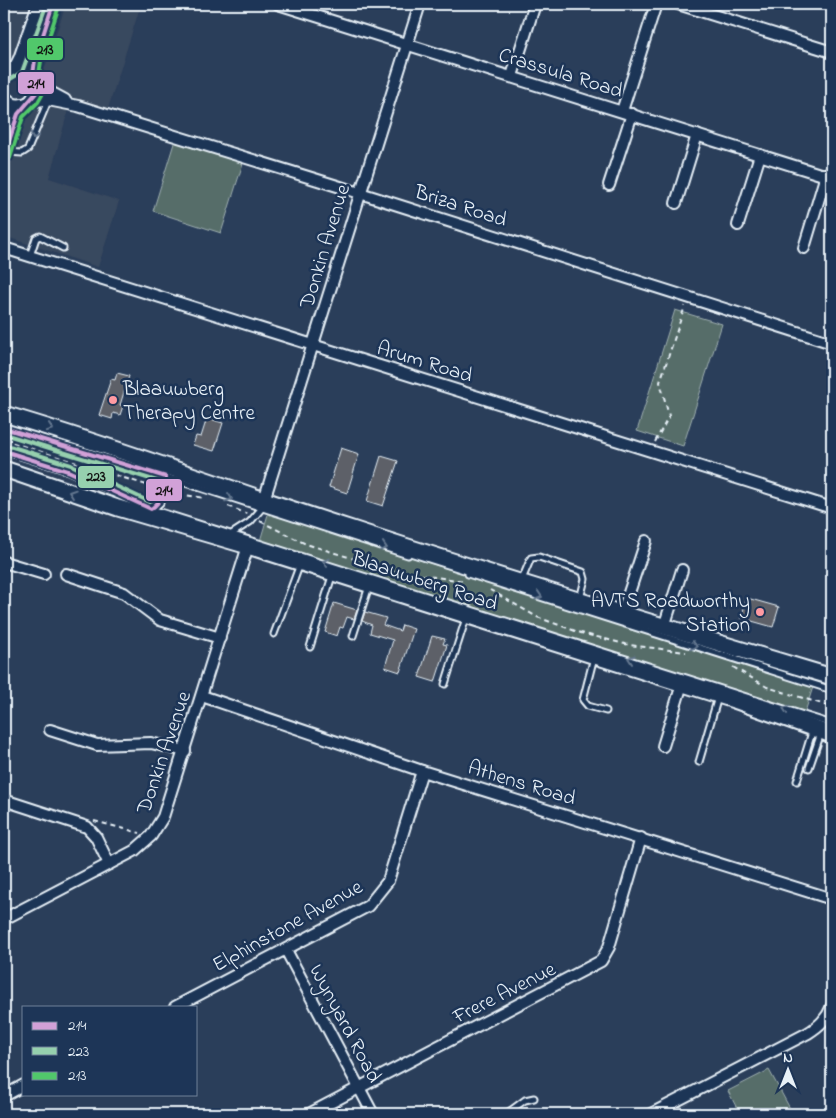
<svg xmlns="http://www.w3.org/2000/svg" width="836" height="1118" font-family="'Indie Flower',sans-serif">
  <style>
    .built { fill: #39485e }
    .green { fill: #566d69; stroke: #9fafb0 }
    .building { fill: #5d6167; stroke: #e8f1f8 }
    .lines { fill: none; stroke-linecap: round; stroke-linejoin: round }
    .lane-casing { stroke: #e8f1f8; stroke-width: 9 }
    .street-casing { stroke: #e8f1f8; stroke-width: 14 }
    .secondary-casing { stroke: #e8f1f8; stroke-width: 18 }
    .primary-casing { stroke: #e8f1f8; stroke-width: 19 }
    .path { stroke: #e8f1f8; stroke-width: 2; stroke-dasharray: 5 4; stroke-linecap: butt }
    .lane { stroke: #1d3557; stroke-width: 5 }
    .street { stroke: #1d3557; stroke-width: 10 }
    .secondary { stroke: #1d3557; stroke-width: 14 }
    .primary { stroke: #1d3557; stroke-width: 15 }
    .bus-1-casing { stroke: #1d3557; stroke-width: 8 }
    .bus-2-casing { stroke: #1d3557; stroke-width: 8 }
    .bus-3-casing { stroke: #1d3557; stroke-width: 8 }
    .bus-1 { stroke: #d1a1d7; stroke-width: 4 }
    .bus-2 { stroke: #96d0ae; stroke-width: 4 }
    .bus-3 { stroke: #51c86b; stroke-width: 4 }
    .oneway { stroke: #64778f }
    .poi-dot { fill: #ff9aa2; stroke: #1d3557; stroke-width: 2 }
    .labels { text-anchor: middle; stroke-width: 5; stroke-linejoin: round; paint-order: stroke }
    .street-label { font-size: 21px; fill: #e8f1f8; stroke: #1d3557 }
    .poi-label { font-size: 21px; fill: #e8f1f8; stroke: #1d3557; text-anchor: start }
    .line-badge { stroke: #1d3557; stroke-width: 2 }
    .pale-badge-label { font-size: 14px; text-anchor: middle; font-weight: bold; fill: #111 }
  </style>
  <rect width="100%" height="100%" fill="#2a3e5a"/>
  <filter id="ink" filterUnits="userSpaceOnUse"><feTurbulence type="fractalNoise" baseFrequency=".02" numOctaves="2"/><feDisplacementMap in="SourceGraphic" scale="10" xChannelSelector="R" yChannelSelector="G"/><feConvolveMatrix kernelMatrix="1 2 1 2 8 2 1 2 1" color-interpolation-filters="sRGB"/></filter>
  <g filter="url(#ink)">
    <g class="built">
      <path d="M4,4h26l-17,52 -9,8z"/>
      <path d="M66,4h75l-35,111 -36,-11 -21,74 70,23 -21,66 -94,-31v-52l19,-62 9,-12 10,-4 12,-24 -11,-8z"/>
    </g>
    <g class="green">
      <path d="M175,140l68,23 -22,70 -68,-22z"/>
      <path d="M675,310l47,14 -39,122 -46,-15z"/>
      <path d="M269,511l544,176 -8,25 -97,-29 -448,-142z"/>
      <path d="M769,1070l24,44h-53l-12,-23z"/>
    </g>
    <g class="building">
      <path d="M117,373l12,3 -9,29 3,1 -3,9 -7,-2 -1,6 -13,-4 12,-36 4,1z"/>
      <path d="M207,418l16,5 -9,28 -21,-6 3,-9 5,1z"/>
      <path d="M341,448l18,6 -12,39 -18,-6z"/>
      <path d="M381,456l17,5 -15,45 -16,-5z"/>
      <path d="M747,598l32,9 -6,20 -32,-9z"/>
      <path d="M334,603l23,7 -3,9 -7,-2 -4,11 -3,-1 -3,9 -12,-4z"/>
      <path d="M365,612l21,6 -3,7 17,6 2,-6 12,4 -14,43 -15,-5 8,-27 -23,-7 2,-8 -10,-4z"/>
      <path d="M432,636l13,3 -2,5 4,1 -12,37 -16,-5z"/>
    </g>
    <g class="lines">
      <defs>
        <g id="lane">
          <path d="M8,152l14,1 6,-4 20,-48"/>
          <path d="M30,256l6,-18 4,-2 23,12"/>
          <path d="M4,428l82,23 322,104"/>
          <path d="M4,451l64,20 86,39"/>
          <path d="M151,509l681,215"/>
          <path d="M151,509l9,-6 6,-26"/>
          <path d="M233,533l17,-11 12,-14"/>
          <path d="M468,574l364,116"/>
          <path d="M521,582l10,-24 8,-1 44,15 2,7 -5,20"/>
          <path d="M274,634l26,-70"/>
          <path d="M353,636l16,-50"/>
          <path d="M310,647l22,-71"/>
          <path d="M594,657l-11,43 5,6 18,5"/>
          <path d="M445,684l21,-66"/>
          <path d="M699,762l19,-65"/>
          <path d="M809,768l12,-35"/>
          <path d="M797,781l16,-52"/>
          <path d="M506,1114l19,-14 9,-2"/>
        </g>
        <g id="street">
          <path d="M278,4l542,170h12"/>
          <path d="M678,4l154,48"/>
          <path d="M512,76l23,-72"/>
          <path d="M37,85l28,15"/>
          <path d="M31,101l17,-1 30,6 282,87 472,150"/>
          <path d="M622,111l34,-107"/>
          <path d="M609,185l23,-71"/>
          <path d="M676,203l21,-68"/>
          <path d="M738,225l22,-70"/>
          <path d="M4,248l828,260"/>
          <path d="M804,248l22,-73"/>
          <path d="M264,500l156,-496"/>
          <path d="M4,562l40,12"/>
          <path d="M66,574l58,19 36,27 60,18"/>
          <path d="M622,614l24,-73"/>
          <path d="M664,627l18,-57"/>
          <path d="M202,696l220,75 410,128"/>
          <path d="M50,730l47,15 54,-2 34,8"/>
          <path d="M663,746l19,-62"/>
          <path d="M4,800l83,27 9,10 13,27"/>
          <path d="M4,919l130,-68 17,-15 12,-19 85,-271"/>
          <path d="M286,950l87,164"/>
          <path d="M175,1007l193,-101 20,-25 34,-110"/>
          <path d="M4,1096l20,-11"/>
          <path d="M309,1114l292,-153 8,-14 32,-109"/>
          <path d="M651,1114l157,-81c11,-7 19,-14 24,-27"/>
        </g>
        <g id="secondary">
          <path d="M16,69l5,-10 19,-55"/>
          <path d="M32,75l6,-27 15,-44"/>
          <path d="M4,76c29,-30 51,36 9,30l-9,-7"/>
          <path d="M4,156l14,-41 5,-9"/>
        </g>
        <g id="primary">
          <path d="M4,414c117,34 232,78 348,115 159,52 320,100 480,148"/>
          <path d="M4,469l114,39 130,38 486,154 98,35"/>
        </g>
      </defs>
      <use href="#lane" class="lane-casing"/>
      <use href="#street" class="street-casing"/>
      <use href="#secondary" class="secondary-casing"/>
      <use href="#primary" class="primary-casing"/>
      <g class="path">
        <path d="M4,440l152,48"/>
        <path d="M655,442l14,-26 -9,-34 25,-76"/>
        <path d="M170,493l35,5"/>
        <path d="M228,506l19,8"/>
        <path d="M260,521l46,23 91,28 68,9"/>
        <path d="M490,590l47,27 44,16 48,12 57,7"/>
        <path d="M733,667l34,20 65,20"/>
        <path d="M94,821l46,12"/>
      </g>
      <use href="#lane" class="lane"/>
      <use href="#street" class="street"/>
      <use href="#secondary" class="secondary"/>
      <use href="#primary" class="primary"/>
      <defs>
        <g id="bus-1">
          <path d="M4,156l14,-42 18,-21 1,-8 -4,-10 2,-15 18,-56"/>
          <path d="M4,428l162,49c0,14 -4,24 -15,32l-83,-38 -64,-20"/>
        </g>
        <g id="bus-2">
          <path d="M7,81l15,-9 24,-66"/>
          <path d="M4,434l156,48 -3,10 -7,10 -79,-37 -65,-20"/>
        </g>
        <path id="bus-3" d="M10,158l13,-41 15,-15 4,-7 1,-8 -4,-13 2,-13 18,-55"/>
      </defs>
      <use href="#bus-1" class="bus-1-casing"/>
      <use href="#bus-2" class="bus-2-casing"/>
      <use href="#bus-3" class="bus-3-casing"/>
      <use href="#bus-1" class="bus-1"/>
      <use href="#bus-2" class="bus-2"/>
      <use href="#bus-3" class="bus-3"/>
    </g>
    <defs><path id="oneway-chevron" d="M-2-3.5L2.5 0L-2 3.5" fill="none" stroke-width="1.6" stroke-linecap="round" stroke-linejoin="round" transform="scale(1.25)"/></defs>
    <g class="oneway">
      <use href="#oneway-chevron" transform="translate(34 136) rotate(110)"/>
      <use href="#oneway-chevron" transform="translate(50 428) rotate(18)"/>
      <use href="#oneway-chevron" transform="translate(72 493) rotate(-161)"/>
      <use href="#oneway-chevron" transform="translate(229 498) rotate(19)"/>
      <use href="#oneway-chevron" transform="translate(384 547) rotate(18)"/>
      <use href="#oneway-chevron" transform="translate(326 562) rotate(-162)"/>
      <use href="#oneway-chevron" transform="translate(539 596) rotate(18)"/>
      <use href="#oneway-chevron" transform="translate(694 646) rotate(18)"/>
      <use href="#oneway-chevron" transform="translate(631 659) rotate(-162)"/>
      <use href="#oneway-chevron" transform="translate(786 709) rotate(-162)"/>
    </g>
  </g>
  <g class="poi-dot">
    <circle cx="113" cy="400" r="5"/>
    <circle cx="760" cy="612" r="5"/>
  </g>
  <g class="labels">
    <g class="street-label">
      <text transform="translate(561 72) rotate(17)" y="7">Crassula Road</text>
      <text transform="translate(461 205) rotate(18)" y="7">Briza Road</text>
      <text transform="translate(324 246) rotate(-73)" y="7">Donkin Avenue</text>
      <text transform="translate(425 361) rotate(17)" y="7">Arum Road</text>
      <text transform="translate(425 580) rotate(18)" y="7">Blaauwberg Road</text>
      <text transform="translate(163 752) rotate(-71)" y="7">Donkin Avenue</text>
      <text transform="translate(522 782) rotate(17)" y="7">Athens Road</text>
      <text transform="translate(287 925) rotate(-29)" y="7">Elphinstone Avenue</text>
      <text transform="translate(504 992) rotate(-27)" y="7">Frere Avenue</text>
      <text transform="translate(346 1023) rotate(62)" y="7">Wynyard Road</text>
    </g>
    <g class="poi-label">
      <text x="123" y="395">Blaauwberg<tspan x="123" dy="24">Therapy Centre</tspan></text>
      <text x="750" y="607" text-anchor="end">AVTS Roadworthy<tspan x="750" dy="24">Station</tspan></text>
    </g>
  </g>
  <g class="line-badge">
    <rect x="26" y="37" width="38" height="24" rx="5" fill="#51c86b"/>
    <rect x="17" y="71" width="38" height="24" rx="5" fill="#d1a1d7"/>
    <rect x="77" y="465" width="38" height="24" rx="5" fill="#96d0ae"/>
    <rect x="145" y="478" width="38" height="24" rx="5" fill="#d1a1d7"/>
  </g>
  <g class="pale-badge-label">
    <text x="45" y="54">213</text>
    <text x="36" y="88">214</text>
    <text x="96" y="481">223</text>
    <text x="164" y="495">214</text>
  </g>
  <rect width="836" height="1118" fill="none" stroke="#1d3557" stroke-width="20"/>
  <rect x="10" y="10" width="816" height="1098" fill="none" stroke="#e8f1f8" stroke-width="2" filter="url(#ink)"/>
  <rect x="22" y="1006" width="175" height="90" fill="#1d3557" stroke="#6e8097"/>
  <rect x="32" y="1022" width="25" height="8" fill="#d1a1d7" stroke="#6e8097"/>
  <text x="68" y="1030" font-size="15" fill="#e8f1f8">214</text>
  <rect x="32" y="1047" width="25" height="8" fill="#96d0ae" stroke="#6e8097"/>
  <text x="68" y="1056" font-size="15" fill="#e8f1f8">223</text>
  <rect x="32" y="1072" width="25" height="8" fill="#51c86b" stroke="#6e8097"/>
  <text x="68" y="1080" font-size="15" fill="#e8f1f8">213</text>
  <g transform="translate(788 1070)" stroke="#1d3557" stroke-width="4" paint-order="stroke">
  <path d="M0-4L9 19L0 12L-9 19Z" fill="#e8f1f8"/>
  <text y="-8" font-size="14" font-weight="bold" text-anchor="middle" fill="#e8f1f8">N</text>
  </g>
</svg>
